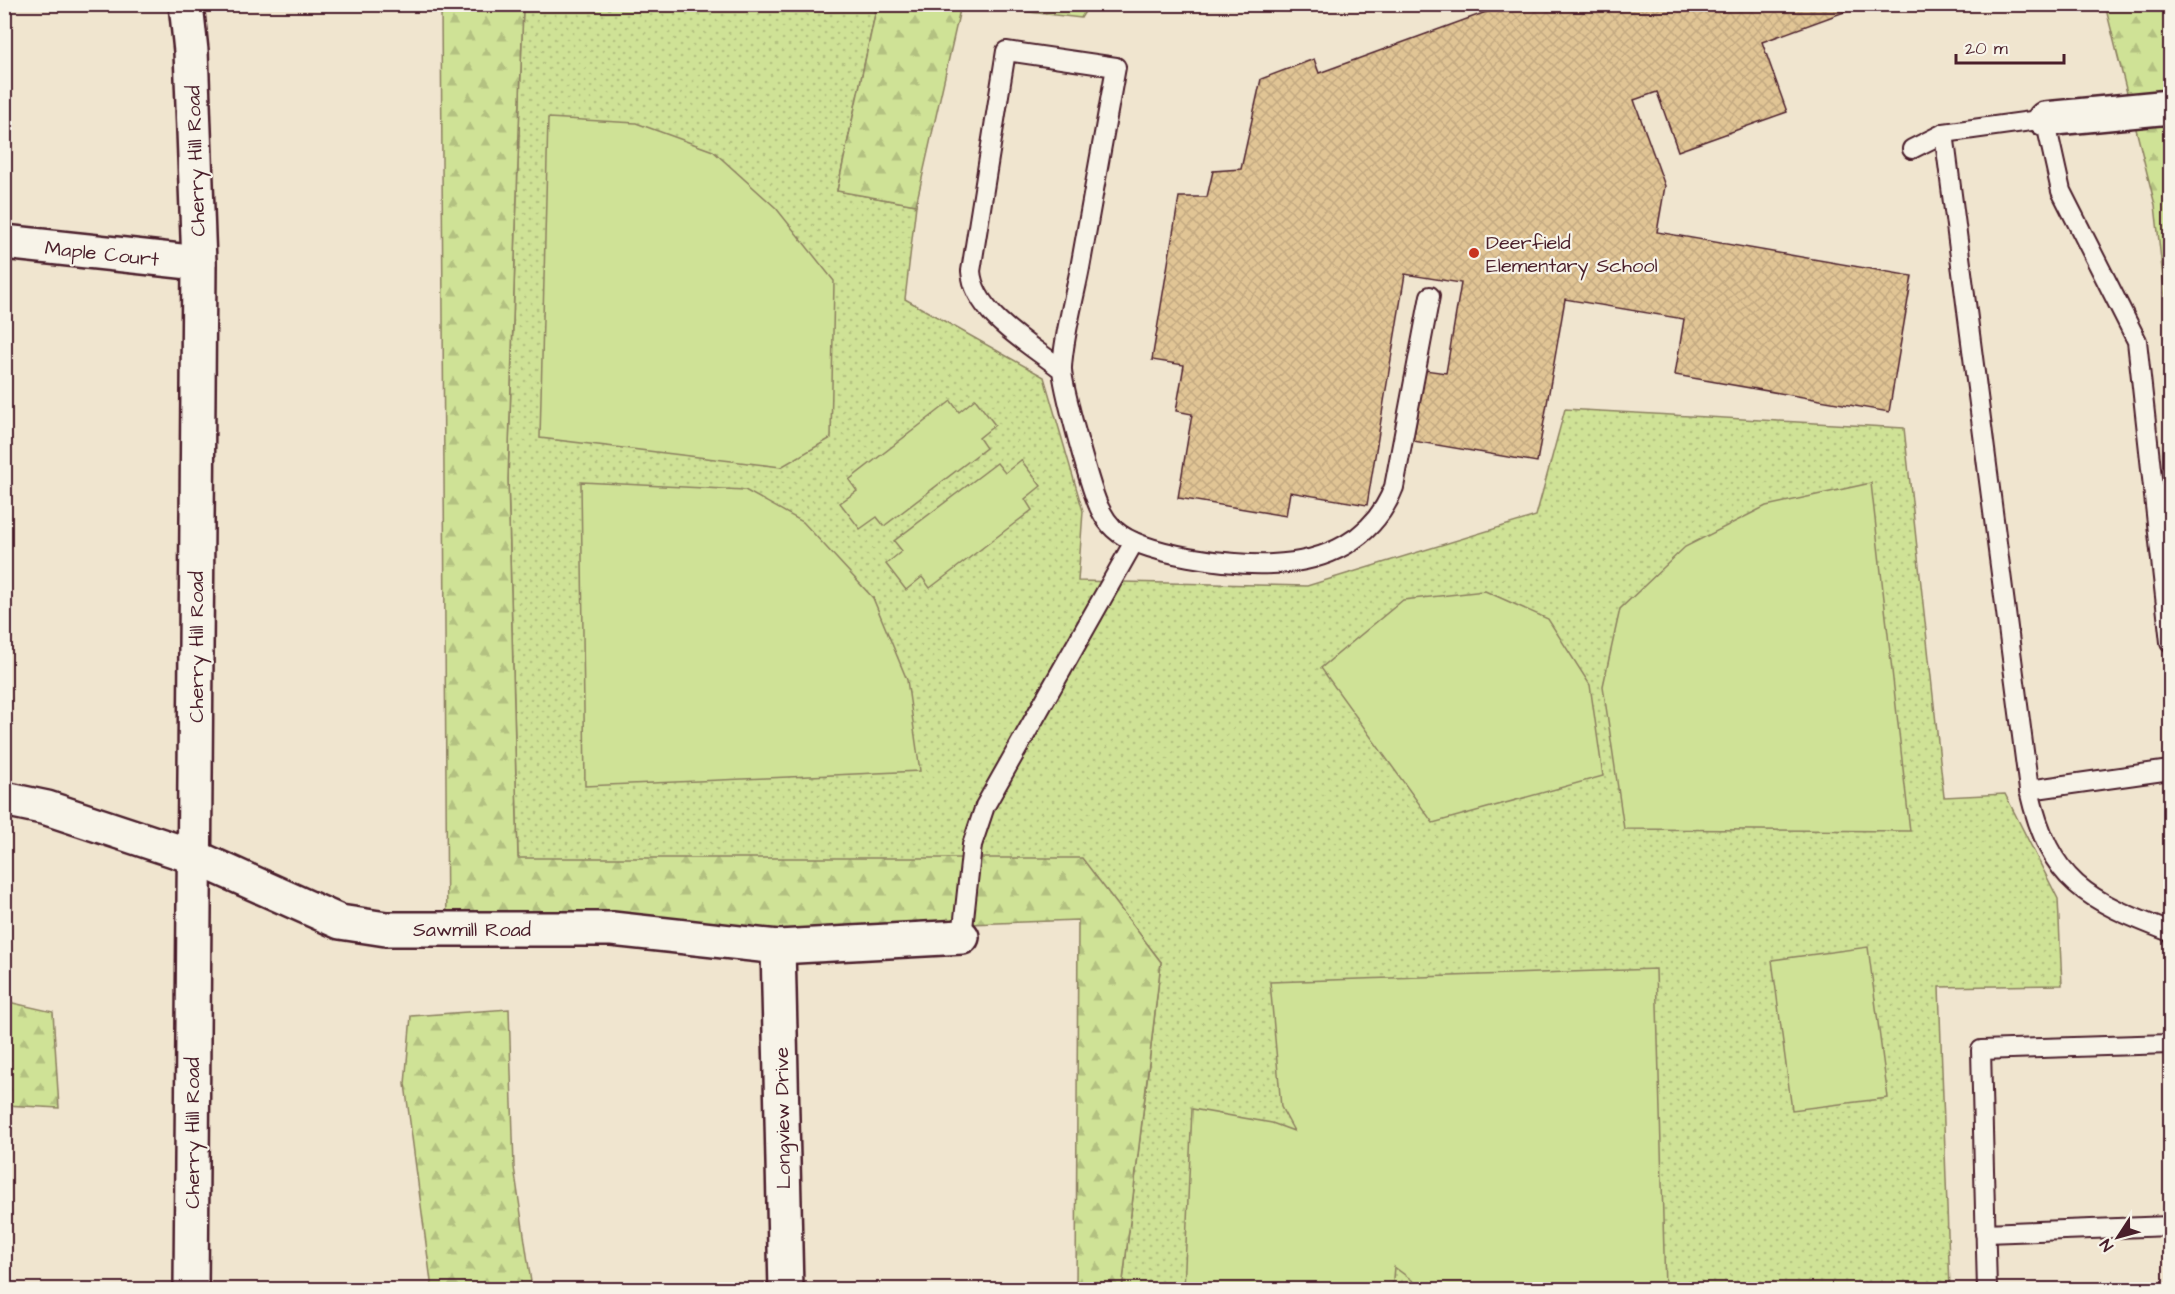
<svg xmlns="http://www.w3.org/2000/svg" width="2175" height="1294" font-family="'Architects Daughter',sans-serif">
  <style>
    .grass { fill: url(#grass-dots); stroke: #8c8060; stroke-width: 1.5 }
    .forest { fill: url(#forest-firs); stroke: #8c8060; stroke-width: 1.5 }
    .garden { fill: #cfe296; stroke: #8c8060; stroke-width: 1.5 }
    .building { fill: url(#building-cross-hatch); stroke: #4a1f2b; stroke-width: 1.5 }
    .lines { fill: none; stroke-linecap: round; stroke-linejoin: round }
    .service-casing { stroke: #4a1f2b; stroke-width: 22 }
    .minor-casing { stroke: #4a1f2b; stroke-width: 38 }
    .service { stroke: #f7f3e8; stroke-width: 18 }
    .minor { stroke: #f7f3e8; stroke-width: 33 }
    .poi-dot { fill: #c8321e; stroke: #f7f3e8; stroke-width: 2 }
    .labels { text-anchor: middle; stroke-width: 4.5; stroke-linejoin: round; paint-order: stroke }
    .street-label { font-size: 20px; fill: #4a1f2b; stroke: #f7f3e8 }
    .poi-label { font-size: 20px; fill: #4a1f2b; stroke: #f7f3e8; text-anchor: start }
  </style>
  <defs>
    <pattern id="grass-dots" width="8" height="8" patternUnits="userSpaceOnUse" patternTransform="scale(1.5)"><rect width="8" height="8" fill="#cfe296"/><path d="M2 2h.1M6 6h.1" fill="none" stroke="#b3c181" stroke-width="1.8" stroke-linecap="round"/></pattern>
    <pattern id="forest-firs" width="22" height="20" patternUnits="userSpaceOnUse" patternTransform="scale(1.5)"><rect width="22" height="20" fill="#cfe296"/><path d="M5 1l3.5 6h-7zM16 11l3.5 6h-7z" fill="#b3c181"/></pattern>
    <pattern id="building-cross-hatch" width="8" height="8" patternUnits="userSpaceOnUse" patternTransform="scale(1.5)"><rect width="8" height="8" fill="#e1c595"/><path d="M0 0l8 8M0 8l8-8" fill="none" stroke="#c3a981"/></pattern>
  </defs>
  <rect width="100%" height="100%" fill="#f0e5cf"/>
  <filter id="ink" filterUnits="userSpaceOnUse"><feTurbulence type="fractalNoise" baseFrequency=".0167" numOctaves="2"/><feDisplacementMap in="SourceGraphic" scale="12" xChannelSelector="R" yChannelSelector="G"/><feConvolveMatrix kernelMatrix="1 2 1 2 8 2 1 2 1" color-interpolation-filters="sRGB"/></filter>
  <g filter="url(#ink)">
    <path class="grass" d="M523,5h354l-40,186 79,14 -11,94 139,78 39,134 -5,70 229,5 229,-70 29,-107 339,19 40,369 61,-3 53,105 4,86 -123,2 11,302h-828l39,-327 -79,-103h-564l-10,-380z"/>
    <g class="forest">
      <path d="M441,5h82l-15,474 10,379h564l79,104 -39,327h-46l2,-369 -631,23z"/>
      <path d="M877,5h84l-45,200 -79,-14z"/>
      <path d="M969,5l120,-1v1l-8,13z"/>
      <path d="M2105,5h65v337l-15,-137z"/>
      <path d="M4,1001l49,11 6,96 -54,-3z"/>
      <path d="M509,1009l5,158 18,122h-100l-27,-205 6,-68z"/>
    </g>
    <g class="garden">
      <path d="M548,118l88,5 77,28 63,57 58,73 -3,157 -50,29 -241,-29z"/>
      <path d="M975,399l20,26 -16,13 7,10 -102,78 -7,-9 -17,12 -20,-26 17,-12 -8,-11 102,-79 8,11z"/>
      <path d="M1021,460l20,26 -16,13 7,11 -102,78 -8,-11 -16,13 -20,-26 16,-13 -8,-10 103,-78 8,10z"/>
      <path d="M581,482l164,8 58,32 70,76 34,82 13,91 -335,15z"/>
      <path d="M1871,483l39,348 -286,-2 -21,-143 17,-77 65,-62 81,-41z"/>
      <path d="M1485,591l63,28 42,66 13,91 -170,47 -112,-155 82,-68z"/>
      <path d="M1868,947l20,151 -96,12 -20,-150z"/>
      <path d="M1656,969l9,320h-241l-30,-22 -2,22h-208l8,-180 80,14 22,8 -13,-24 -11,-125z"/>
    </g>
    <path class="building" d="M1508,4h358l-104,38 25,70 -109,39 -21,-59 -23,8 31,86 -8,46 255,44 -23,136 -214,-37 9,-56 -119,-20 -28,163 -124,-21 12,-71 21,3 15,-90 -56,-9 -38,231 -77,-13 -4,24 -108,-18 14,-84 -16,-3 8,-46 -32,-5 27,-163h28l6,-26 28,-2 20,-90 53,-20 5,14z"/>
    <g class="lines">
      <defs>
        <g id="service">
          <path d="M1944,133l85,657c21,93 58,110 141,142"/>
          <path d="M1912,149l32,-16 101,-14 16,72 76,150 33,301"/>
          <path d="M1061,369c-31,-25 -87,-55 -90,-98l35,-220 110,16c-12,67 -24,134 -36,201 -6,32 -16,66 -18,99 -1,15 30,129 39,144 3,6 9,14 13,18 27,26 120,37 158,35 54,-2 102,-24 122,-77l36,-191"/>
          <path d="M2029,790l141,-20"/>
          <path d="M962,937l10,-92 13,-39 149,-264"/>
          <path d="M1985,1233l185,-7"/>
          <path d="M1987,1290l-6,-240 189,-6"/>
        </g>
        <g id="minor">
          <path d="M186,4l5,47 8,212 -8,1027"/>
          <path d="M2045,119l125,-12"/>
          <path d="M4,242l195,21"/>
          <path d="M4,799l43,9 148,49 145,65 46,7h226l166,18 184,-10"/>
          <path d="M778,947l8,343"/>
        </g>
      </defs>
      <use href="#service" class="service-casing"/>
      <use href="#minor" class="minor-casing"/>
      <use href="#service" class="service"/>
      <use href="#minor" class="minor"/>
    </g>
  </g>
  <circle class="poi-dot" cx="1474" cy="253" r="6"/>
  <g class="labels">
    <g class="street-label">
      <text transform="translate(195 161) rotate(-92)" y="7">Cherry Hill Road</text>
      <text transform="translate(102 253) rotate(6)" y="7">Maple Court</text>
      <text transform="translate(196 647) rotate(-90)" y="7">Cherry Hill Road</text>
      <text x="472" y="936">Sawmill Road</text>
      <text transform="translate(782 1118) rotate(-91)" y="7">Longview Drive</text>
      <text transform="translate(192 1133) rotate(-90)" y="7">Cherry Hill Road</text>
    </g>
    <g class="poi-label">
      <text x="1486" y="249">Deerfield<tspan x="1486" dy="23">Elementary School</tspan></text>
    </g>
  </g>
  <rect width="2175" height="1294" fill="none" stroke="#f7f3e8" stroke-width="24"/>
  <rect x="12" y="12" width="2151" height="1270" fill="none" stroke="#4a1f2b" stroke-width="2" filter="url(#ink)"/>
  <g transform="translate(2118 1237) rotate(234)" stroke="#f7f3e8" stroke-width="4.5" paint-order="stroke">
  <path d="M0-4.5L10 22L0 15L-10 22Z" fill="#4a1f2b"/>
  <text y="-9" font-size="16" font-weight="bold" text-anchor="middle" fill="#4a1f2b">N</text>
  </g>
  <path d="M1956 54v9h108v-9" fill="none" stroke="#4a1f2b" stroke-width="3"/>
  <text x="1965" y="54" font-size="18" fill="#4a1f2b" stroke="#f7f3e8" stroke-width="4.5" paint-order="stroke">20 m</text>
</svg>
